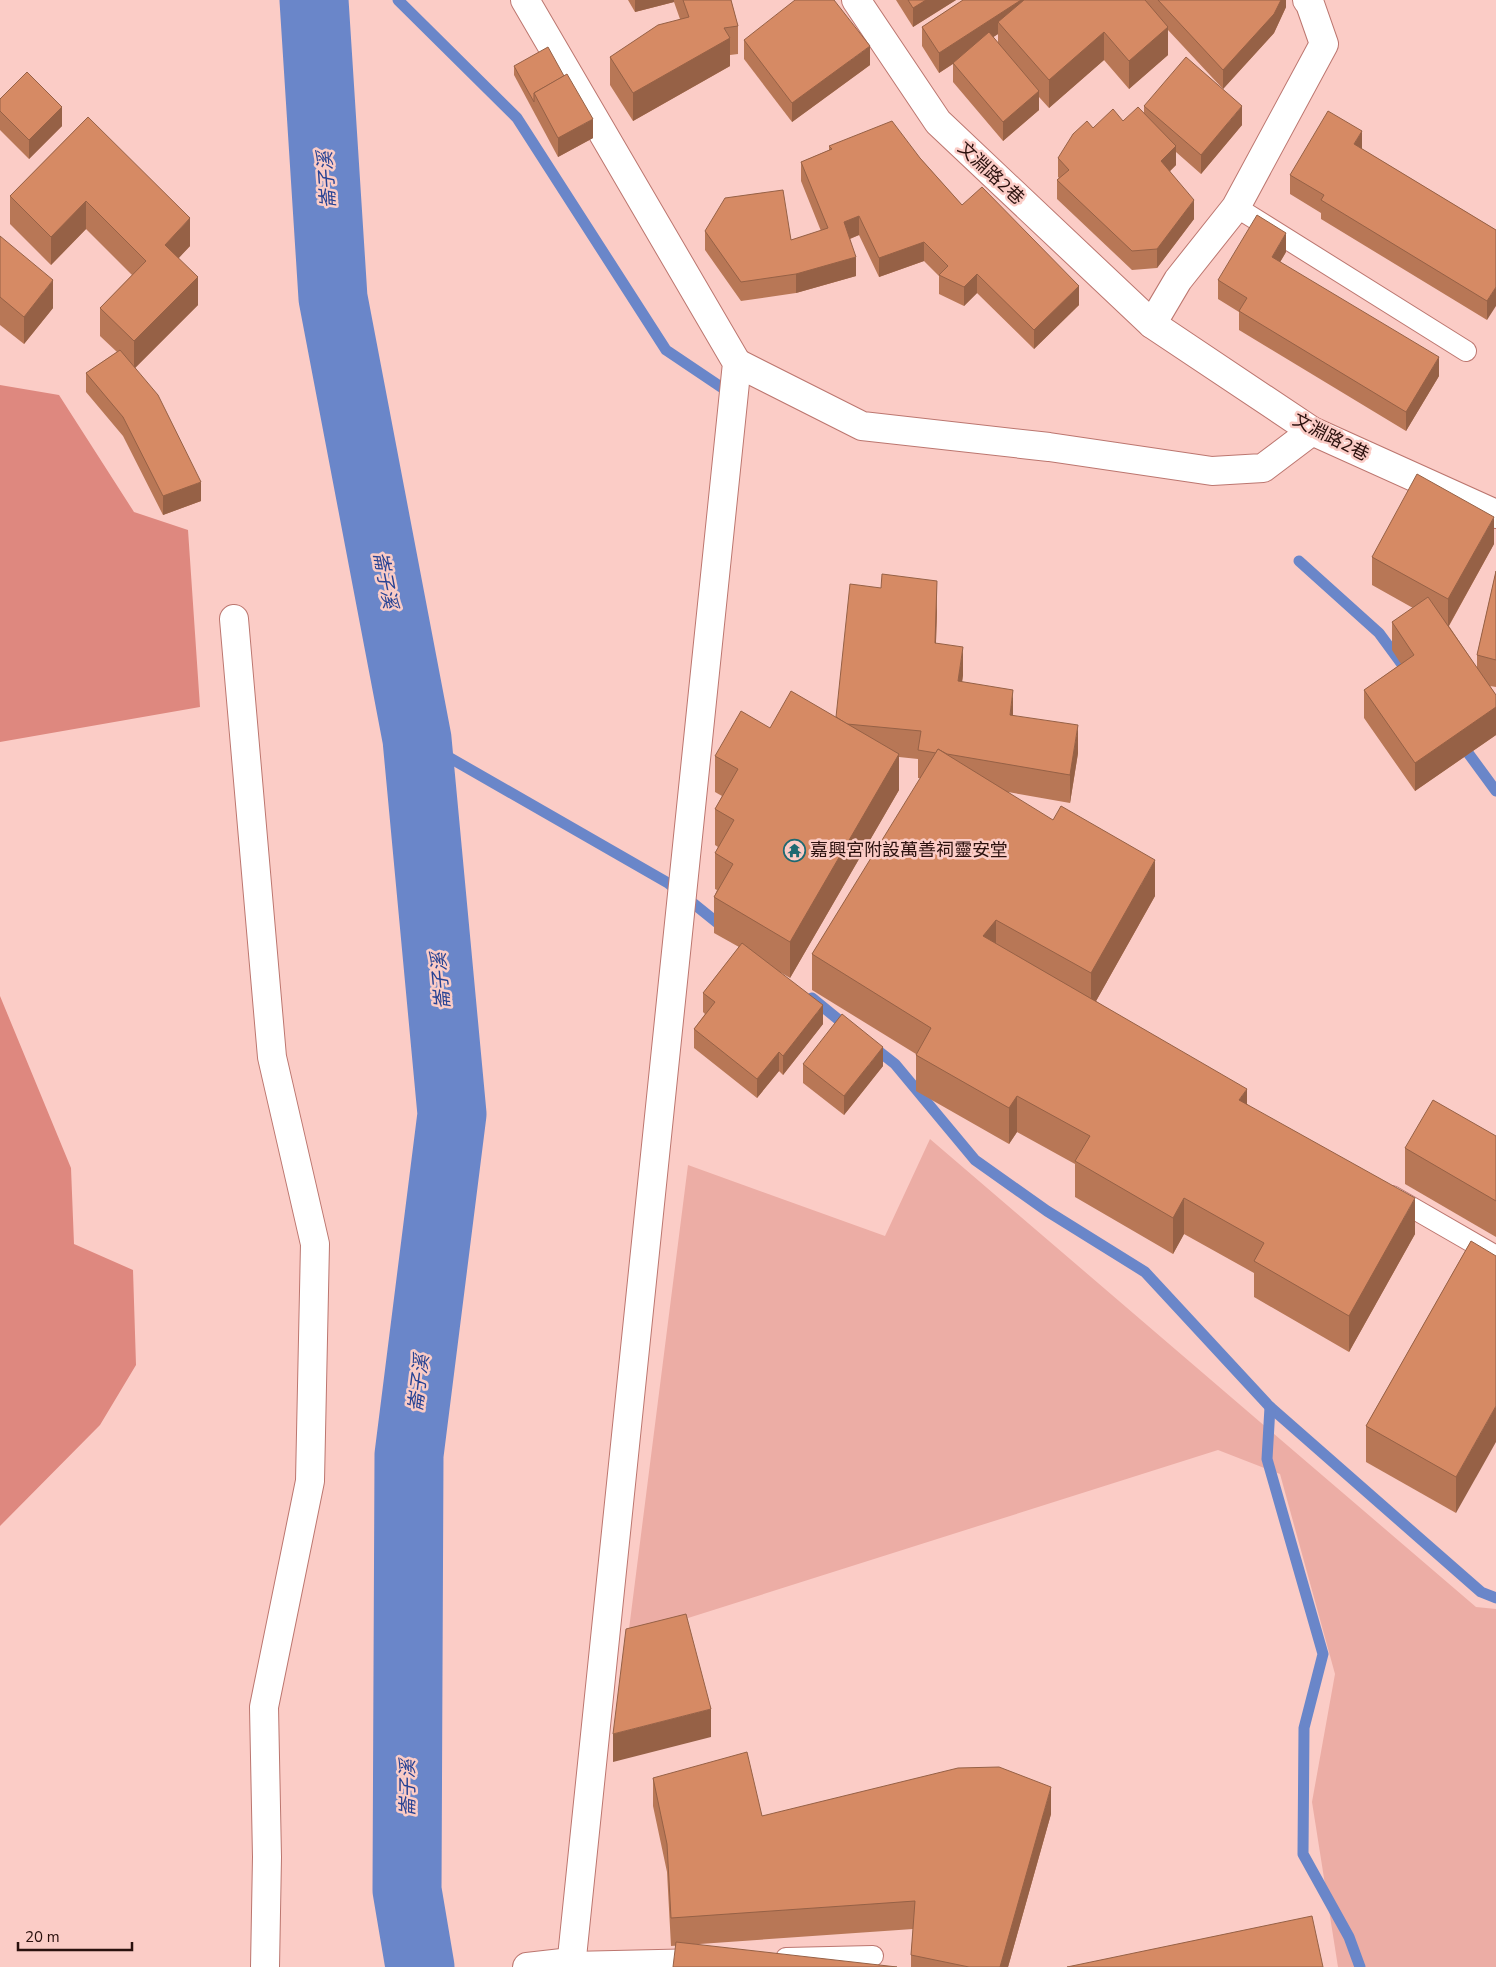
<svg xmlns="http://www.w3.org/2000/svg" width="1496" height="1967" font-family="'Nunito Sans','Noto Sans TC',sans-serif">
  <style>
    .green { fill: #ecada5 }
    .forest { fill: #de887f }
    .lines { fill: none; stroke-linecap: round; stroke-linejoin: round }
    .stream { stroke: #6a86c9; stroke-width: 11 }
    .river { stroke: #6a86c9; stroke-width: 69 }
    .lane-casing { stroke: #bc766f; stroke-width: 22 }
    .street-casing { stroke: #bc766f; stroke-width: 30 }
    .lane { stroke: #fff; stroke-width: 20 }
    .street { stroke: #fff; stroke-width: 28 }
    .wall { fill: #b87756; fill-rule: evenodd }
    .shaded-wall { fill: #966146 }
    .building { fill: #d68a64; stroke: #966146 }
    .labels { text-anchor: middle; stroke-width: 5; stroke-linejoin: round; paint-order: stroke }
    .street-label { font-size: 18px; fill: #2a100d; stroke: #fbccc6 }
    .poi-label { font-size: 18px; fill: #2a100d; stroke: #fbccc6; text-anchor: start }
    .water-label { font-size: 19px; font-style: italic; fill: #274293; stroke: #fbccc6 }
  </style>
  <rect width="100%" height="100%" fill="#fbccc6"/>
  <path class="green" d="M930,1139l546,468 20,2v358h-158l-26,-165 23,-128 -55,-200 -62,-24 -590,187 60,-472 197,71z"/>
  <g class="forest">
    <path d="M0,385l59,10 75,117 54,18 12,177 -200,35z"/>
    <path d="M0,996l71,172 3,76 59,26 3,95 -36,60 -100,101z"/>
  </g>
  <g class="lines">
    <g class="stream">
      <path d="M398,0l119,118 149,232 55,37"/>
      <path d="M1299,561l80,72 25,34"/>
      <path d="M417,739l251,144 57,46"/>
      <path d="M1460,742l36,49"/>
      <path d="M812,998l38,31"/>
      <path d="M872,1046l23,18 80,96 72,51 98,61 125,135 211,185 15,6"/>
      <path d="M1270,1407l-3,52 56,195 -19,74 -1,126 46,83 11,30"/>
    </g>
    <path class="river" d="M314,0l19,298 84,441 35,375 -43,341 -2,435 13,77"/>
    <defs>
      <g id="lane">
        <path d="M1236,207l230,144"/>
        <path d="M1392,1196l104,60"/>
        <path d="M786,1958l87,-2"/>
        <path d="M571,1962l131,-3"/>
      </g>
      <g id="street">
        <path d="M525,0l212,363 -166,1604"/>
        <path d="M856,0l82,122 214,202 160,107 184,83"/>
        <path d="M1152,324l26,-44 58,-73 88,-163 -14,-40 -3,-4"/>
        <path d="M737,363l125,63 187,21 163,24 51,-3 49,-37"/>
        <path d="M234,619l38,438 43,187 -5,237 -46,226 3,150 -2,110"/>
        <path d="M527,1967l44,-5"/>
      </g>
    </defs>
    <use href="#lane" class="lane-casing"/>
    <use href="#street" class="street-casing"/>
    <use href="#lane" class="lane"/>
    <use href="#street" class="street"/>
  </g>
  <g class="wall">
    <path d="M628,0h103l7,26v28l-8,1v11l-97,55 -23,-36v-28l70,-38 -6,-17 -39,10z"/>
    <path d="M896,0h60l-43,27z"/>
    <path d="M963,0h323v7l-12,26 -51,56 -55,-59v25l-39,34 -25,-29 -55,48 -10,-11v13l-36,31 -50,-59v-18l-14,9 -17,-27v-19zM998,34v9l-5,-6z"/>
    <path d="M744,40l126,25 -78,57 -48,-63z"/>
    <path d="M514,66l79,72 -35,19 -44,-82z"/>
    <path d="M0,99l62,27 -33,33 -29,-29z"/>
    <path d="M1144,106l98,19 -41,49 -25,-22v13l-6,6 24,48 -37,49 -25,2 -75,-71v-19l2,-2 -1,-1v-19l35,-30 30,-7 21,-8z"/>
    <path d="M88,117l102,129 -12,12 20,47 -63,63 66,133 -38,14 -40,-79 -37,-44v-19l31,-21 -17,-16v-28l32,-33 -46,-46 -35,36 -41,-41v-28z"/>
    <path d="M829,146l91,12 42,47 117,100 -45,44 -57,-56 -13,13 -25,-12v-18l-15,-15 -45,16 -20,-42 -9,4 6,37 -60,17 -55,8 -36,-51v-19l86,9 30,-9 -20,-50v-19l28,-12z"/>
    <path d="M1362,149l134,81 -9,90 -166,-101v-6l-31,-19v-19z"/>
    <path d="M0,236l53,72 -29,36 -24,-19z"/>
    <path d="M1286,252l-6,10 159,114 -33,55 -167,-101v-18l-21,-13v-19z"/>
    <path d="M1494,544l-45,82 28,42v-13l19,-84v116l-6,-1 6,9v40l-81,56 -51,-73v-28l37,-26 -9,-14v-28l21,-14 -41,-23v-28z"/>
    <path d="M937,609l-1,34 27,32 -1,7 51,33 65,38 -8,50 -62,-11 147,104 -59,105 151,103 168,130 -66,118 -95,-55v-24l-70,-39 -11,20 -98,-57v-33l-58,-32 -8,12 -93,-53v-37l-104,-64v-36l109,-176h-3v-19l-19,-2v33l-109,188 -10,-6 43,52 -40,51 -4,-4 -22,27 -63,-50v-19l11,-15 -2,-2v-19l36,-46 -25,-14v-36l3,-7 -2,-1v-36l3,-6 -3,-2v-36l7,-13 -7,-4v-36l55,-28 66,-11z"/>
    <path d="M803,1064l80,2 -39,49 -41,-32z"/>
    <path d="M1496,1136v101l-91,-53v-36z"/>
    <path d="M1471,1241l-15,272 -90,-51v-36z"/>
    <path d="M653,1778l109,38 289,-2 -43,153h-97v-12l2,-26 -242,17 -4,-74 -14,-66z"/>
  </g>
  <g class="shaded-wall">
    <path d="M635,0h39v2l-39,10z"/>
    <path d="M926,0h30l-43,27v-19z"/>
    <path d="M1021,0h29l-52,22v12l-59,39v-20z"/>
    <path d="M1281,0h5v7l-12,26 -51,56v-19z"/>
    <path d="M1168,27v28l-39,34v-28z"/>
    <path d="M1104,32v28l-55,48v-28z"/>
    <path d="M730,38v28l-97,55v-28z"/>
    <path d="M870,46v19l-78,57v-19z"/>
    <path d="M1039,91v19l-36,31v-19z"/>
    <path d="M1242,106v19l-41,49v-19z"/>
    <path d="M62,107v19l-33,33v-19z"/>
    <path d="M593,119v19l-35,19v-19z"/>
    <path d="M1362,131v20l-8,-7z"/>
    <path d="M1176,146v19l-15,15v-19z"/>
    <path d="M1194,200v19l-37,49v-19z"/>
    <path d="M86,201v28l-35,36v-28z"/>
    <path d="M859,216v19l-15,6v-19z"/>
    <path d="M190,218v28l-25,27v-28z"/>
    <path d="M1286,233v19l-14,24v-19z"/>
    <path d="M924,242v19l-45,16v-19z"/>
    <path d="M856,257v19l-60,17v-19z"/>
    <path d="M977,274v19l-13,13v-19z"/>
    <path d="M198,277v28l-64,64v-28z"/>
    <path d="M53,280v28l-29,36v-27z"/>
    <path d="M1079,286v19l-45,44v-19z"/>
    <path d="M1496,287v19l-9,14v-19z"/>
    <path d="M1439,357v19l-33,55v-19z"/>
    <path d="M201,482v19l-38,14v-19z"/>
    <path d="M1494,517v27l-46,83v-28z"/>
    <path d="M937,581v28l-2,62v-28z"/>
    <path d="M963,647v28l-5,34v-28z"/>
    <path d="M1013,690v28l-3,-3z"/>
    <path d="M1496,707v28l-81,56v-28z"/>
    <path d="M1078,725v28l-8,50v-28z"/>
    <path d="M899,754v36l-109,188v-36z"/>
    <path d="M1155,860v36l-64,114v-37z"/>
    <path d="M996,920v36l-13,-20z"/>
    <path d="M823,1005v19l-40,51v-19z"/>
    <path d="M883,1047v19l-39,49v-19z"/>
    <path d="M779,1052v19l-22,27v-19z"/>
    <path d="M1247,1089v36l-8,-25z"/>
    <path d="M1017,1096v36l-8,12v-36z"/>
    <path d="M1184,1198v36l-11,20v-36z"/>
    <path d="M1415,1198v36l-66,118v-36z"/>
    <path d="M1496,1406v36l-40,71v-36z"/>
    <path d="M711,1709v28l-98,25v-28z"/>
    <path d="M1051,1787v27l-43,153h-8z"/>
  </g>
  <g class="building">
    <path d="M683,0h48l7,26 -14,2 6,10 -97,55 -23,-36 48,-32 31,-8z"/>
    <path d="M795,0h39l36,46 -78,57 -48,-63z"/>
    <path d="M908,0h18l-13,8z"/>
    <path d="M963,0h58l-82,53 -17,-26z"/>
    <path d="M1024,0h121l23,27 -39,34 -25,-29 -55,48 -51,-58z"/>
    <path d="M1158,0h123l-7,14 -51,56z"/>
    <path d="M989,32l50,59 -36,31 -50,-59z"/>
    <path d="M548,47l16,29 -30,17v9l-20,-36z"/>
    <path d="M1186,57l56,49 -41,49 -57,-49z"/>
    <path d="M27,72l35,35 -33,33 -29,-29v-12z"/>
    <path d="M567,74l26,45 -35,19 -24,-45z"/>
    <path d="M1138,107l38,39 -15,15 33,39 -37,49 -25,2 -75,-71 12,-10 -11,-12 15,-24 14,-13 6,7 20,-19 10,12z"/>
    <path d="M1328,111l34,20 -8,13 142,86v57l-9,14 -166,-101 3,-5 -34,-20z"/>
    <path d="M88,117l102,101 -25,27 33,32 -64,64 -34,-33 46,-47 -60,-60 -35,36 -41,-41z"/>
    <path d="M892,121l28,37 42,47 20,-18 97,99 -45,44 -57,-56 -13,13 -25,-12 9,-9 -24,-24 -45,16 -20,-42 -15,6 12,35 -60,17 -55,8 -36,-51 20,-33 58,-8 8,50 37,-12 -27,-66 31,-13 -3,-3z"/>
    <path d="M1257,215l29,18 -14,24 167,100 -33,55 -167,-101 8,-13 -29,-18z"/>
    <path d="M0,236l53,44 -29,37 -24,-20z"/>
    <path d="M120,350l38,45 43,87 -38,14 -40,-79 -37,-44z"/>
    <path d="M1417,474l77,43 -46,82 -76,-42z"/>
    <path d="M1496,571v89l-19,-5z"/>
    <path d="M882,574l55,7 -2,62 28,4 -5,34 55,9 -3,25 68,10 -8,50 -123,-21 -9,-5 -2,4 -18,-3 3,-19 -74,-7 -11,-7 14,-133 31,4z"/>
    <path d="M1428,597l68,98v12l-81,56 -51,-73 50,-35 -22,-33z"/>
    <path d="M791,691l108,63 -109,188 -76,-45 19,-33 -18,-11 19,-33 -19,-11 23,-40 -23,-13 26,-45 29,17z"/>
    <path d="M938,749l115,71 8,-14 94,54 -64,113 -95,-53 -13,16 264,153 -8,11 176,98 -66,118 -95,-55 10,-18 -80,-45 -11,20 -98,-57 15,-25 -73,-40 -8,12 -93,-53 15,-27 -119,-74z"/>
    <path d="M742,943l81,62 -40,51 -4,-4 -22,27 -63,-50 21,-27 -12,-9z"/>
    <path d="M842,1014l41,33 -39,49 -41,-32z"/>
    <path d="M1433,1100l63,36v65l-91,-53z"/>
    <path d="M1471,1241l25,15v150l-40,71 -90,-51z"/>
    <path d="M686,1614l25,95 -98,25 13,-105z"/>
    <path d="M747,1752l15,64 196,-48 41,-1 52,20 -51,180h-31l-58,-12 4,-54 -244,17 -4,-74 -14,-66z"/>
    <path d="M1312,1916l11,51h-256z"/>
    <path d="M676,1942l221,25h-224z"/>
  </g>
  <defs>
    <symbol id="temple-ring" viewBox="-11 -11 22 22"><circle r="9.5" fill="#fbccc6" stroke="#1e6972" stroke-width="1.5"/><path d="M0-6L5-2H3V0L6.5 2.5H4V6H1.5V3h-3V6H-4V2.5H-6.5L-3 0V-2H-5Z" fill="#1e6972"/></symbol>
  </defs>
  <g fill-rule="evenodd">
    <use href="#temple-ring" x="782" y="838" width="25" height="25"/>
  </g>
  <g class="labels">
    <g class="street-label">
      <text transform="translate(991 173) rotate(43)" y="6">文淵路2巷</text>
      <text transform="translate(1331 437) rotate(27)" y="6">文淵路2巷</text>
    </g>
    <g class="poi-label">
      <text x="810" y="856">嘉興宮附設萬善祠靈安堂</text>
    </g>
    <g class="water-label">
      <text transform="translate(326 180) rotate(-94)" y="7">崙子溪</text>
      <text transform="translate(386 580) rotate(79)" y="7">崙子溪</text>
      <text transform="translate(440 981) rotate(-95)" y="7">崙子溪</text>
      <text transform="translate(418 1383) rotate(-83)" y="7">崙子溪</text>
      <text transform="translate(407 1788) rotate(-90)" y="7">崙子溪</text>
    </g>
  </g>
  <path d="M18 1942v8h114v-8" fill="none" stroke="#2a100d" stroke-width="2.5"/>
  <text x="25" y="1942" font-size="15" fill="#2a100d" stroke="#fbccc6" stroke-width="4" paint-order="stroke">20 m</text>
</svg>
